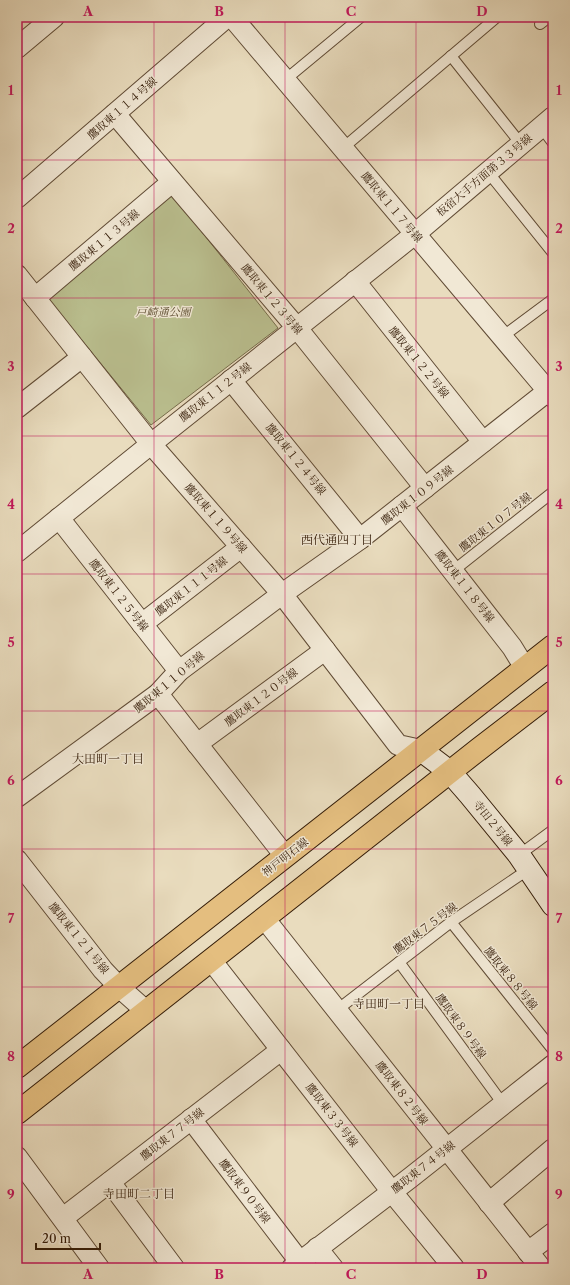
<svg xmlns="http://www.w3.org/2000/svg" width="570" height="1285" font-family="'Libre Caslon Text','Noto Serif JP',serif">
  <style>
    .green { fill: #babf8f; stroke: #766d4b }
    .lines { fill: none; stroke-linecap: round; stroke-linejoin: round }
    .lane-casing { stroke: #604b35; stroke-width: 12 }
    .street-casing { stroke: #604b35; stroke-width: 22 }
    .secondary-casing { stroke: #331b07; stroke-width: 24 }
    .primary-casing { stroke: #331b07; stroke-width: 24 }
    .lane { stroke: #f1e8d5; stroke-width: 10 }
    .street { stroke: #f1e8d5; stroke-width: 20 }
    .secondary { stroke: #f1e8d5; stroke-width: 22 }
    .primary { stroke: #e4be7f; stroke-width: 22 }
    .grid { fill: none; stroke: #c2185b; stroke-width: 1; stroke-opacity: 0.55 }
    .labels { text-anchor: middle; stroke-width: 3; stroke-linejoin: round; paint-order: stroke }
    .street-label { font-size: 11px; fill: #331b07; stroke: #f1e8d5 }
    .park-label { font-size: 11px; font-style: italic; fill: #5c4c30; stroke: #f1e8d5 }
    .neighbourhood-label { font-size: 12px; fill: #331b07; stroke: #f1e8d5 }
    .neatline { fill: none; stroke: #c2185b; stroke-width: 1.5 }
    .grid-label { font-size: 13px; text-anchor: middle; font-weight: bold; fill: #c2185b }
  </style>
  <rect width="100%" height="100%" fill="#e9dcbe"/>
  <filter id="stains"><feTurbulence type="fractalNoise" baseFrequency=".005" numOctaves="4"/><feColorMatrix values="0 0 0 0 .2 0 0 0 0 .09 0 0 0 0 .02 0 0 0 .5 -.17"/></filter>
  <radialGradient id="worn" r=".72"><stop offset=".6" stop-color="#630" stop-opacity="0"/><stop offset="1" stop-color="#630" stop-opacity=".3"/></radialGradient>
  <path class="green" d="M171,193l107,135 -127,97 -106,-130z"/>
  <g class="lines">
    <defs>
      <g id="lane">
        <path d="M540,24l9,-7"/>
        <path d="M451,56l70,88"/>
        <path d="M285,80l76,-63"/>
        <path d="M541,127l12,16"/>
        <path d="M343,148l154,-131"/>
        <path d="M488,172l65,81"/>
        <path d="M502,337l51,-38"/>
        <path d="M453,571l100,-79"/>
        <path d="M519,855l34,-25"/>
        <path d="M451,922l102,128"/>
        <path d="M399,962l104,142"/>
        <path d="M337,1010l114,-88 78,-53"/>
      </g>
      <g id="street">
        <path d="M232,17l321,380"/>
        <path d="M17,48l37,-31"/>
        <path d="M115,114l182,214 128,160"/>
        <path d="M17,198l210,-181"/>
        <path d="M17,275l134,169 131,150 116,151 23,5"/>
        <path d="M355,281l128,161"/>
        <path d="M35,298l137,-116"/>
        <path d="M231,380l129,159"/>
        <path d="M17,408l65,-51"/>
        <path d="M402,506l110,141 13,21"/>
        <path d="M59,518l120,153"/>
        <path d="M17,552l134,-108 264,-210 138,-117"/>
        <path d="M142,624l99,-77"/>
        <path d="M158,694l127,162"/>
        <path d="M197,744l128,-94"/>
        <path d="M17,797l141,-103 21,-23 103,-77 78,-55 193,-152"/>
        <path d="M17,860l86,110 16,17 27,24"/>
        <path d="M264,918l277,350"/>
        <path d="M211,960l181,232 62,76"/>
        <path d="M191,1119l109,143"/>
        <path d="M17,1157l82,111"/>
        <path d="M110,1182l64,86"/>
        <path d="M489,1203l64,-54"/>
        <path d="M63,1218l218,-168"/>
        <path d="M317,1248l16,20"/>
        <path d="M528,1252l25,-19"/>
        <path d="M292,1268l118,-90 143,-113"/>
      </g>
      <path id="secondary" d="M421,750l29,22 20,23 49,60 34,50"/>
      <g id="primary">
        <path d="M17,1067l536,-421"/>
        <path d="M17,1113l462,-364 74,-57"/>
      </g>
    </defs>
    <use href="#lane" class="lane-casing"/>
    <use href="#street" class="street-casing"/>
    <use href="#secondary" class="secondary-casing"/>
    <use href="#primary" class="primary-casing"/>
    <use href="#lane" class="lane"/>
    <use href="#street" class="street"/>
    <use href="#secondary" class="secondary"/>
    <use href="#primary" class="primary"/>
  </g>
  <path class="grid" d="M154,17v1251M285,17v1251M416,17v1251M17,160h536M17,298h536M17,436h536M17,574h536M17,711h536M17,849h536M17,987h536M17,1125h536"/>
  <g class="labels">
    <g class="street-label">
      <text transform="translate(122 108) rotate(-41)" y="4">鷹取東１１４号線</text>
      <text transform="translate(484 175) rotate(-40)" y="4">板宿大手方面第３３号線</text>
      <text transform="translate(392 207) rotate(50)" y="4">鷹取東１１７号線</text>
      <text transform="translate(104 240) rotate(-40)" y="4">鷹取東１１３号線</text>
      <text transform="translate(272 299) rotate(50)" y="4">鷹取東１２３号線</text>
      <text transform="translate(419 362) rotate(51)" y="4">鷹取東１２２号線</text>
      <text transform="translate(215 392) rotate(-38)" y="4">鷹取東１１２号線</text>
      <text transform="translate(296 459) rotate(51)" y="4">鷹取東１２４号線</text>
      <text transform="translate(417 495) rotate(-38)" y="4">鷹取東１０９号線</text>
      <text transform="translate(216 518) rotate(49)" y="4">鷹取東１１９号線</text>
      <text transform="translate(495 522) rotate(-38)" y="4">鷹取東１０７号線</text>
      <text transform="translate(191 586) rotate(-38)" y="4">鷹取東１１１号線</text>
      <text transform="translate(465 586) rotate(52)" y="4">鷹取東１１８号線</text>
      <text transform="translate(119 595) rotate(52)" y="4">鷹取東１２５号線</text>
      <text transform="translate(169 682) rotate(-40)" y="4">鷹取東１１０号線</text>
      <text transform="translate(261 697) rotate(-37)" y="4">鷹取東１２０号線</text>
      <text transform="translate(493 823) rotate(51)" y="4">寺田２号線</text>
      <text transform="translate(285 857) rotate(-38)" y="4">神戸明石線</text>
      <text transform="translate(425 928) rotate(-37)" y="4">鷹取東７５号線</text>
      <text transform="translate(79 938) rotate(51)" y="4">鷹取東１２１号線</text>
      <text transform="translate(511 978) rotate(51)" y="4">鷹取東８８号線</text>
      <text transform="translate(461 1026) rotate(54)" y="4">鷹取東８９号線</text>
      <text transform="translate(402 1093) rotate(52)" y="4">鷹取東８２号線</text>
      <text transform="translate(332 1115) rotate(52)" y="4">鷹取東３３号線</text>
      <text transform="translate(172 1134) rotate(-38)" y="4">鷹取東７７号線</text>
      <text transform="translate(423 1167) rotate(-38)" y="4">鷹取東７４号線</text>
      <text transform="translate(245 1191) rotate(53)" y="4">鷹取東９０号線</text>
    </g>
    <g class="park-label">
      <text x="163" y="316">戸崎通公園</text>
    </g>
    <g class="neighbourhood-label">
      <text x="337" y="544">西代通四丁目</text>
      <text x="108" y="763">大田町一丁目</text>
      <text x="389" y="1008">寺田町一丁目</text>
      <text x="139" y="1198">寺田町二丁目</text>
    </g>
  </g>
  <rect width="570" height="1285" fill="none" stroke="#e9dcbe" stroke-width="44"/>
  <path d="M36 1243v6h64v-6" fill="none" stroke="#331b07" stroke-width="2"/>
  <text x="42" y="1243" font-size="12" fill="#331b07" stroke="#f1e8d5" stroke-width="3" paint-order="stroke">20 m</text>
  <rect x="22" y="22" width="526" height="1241" class="neatline"/>
  <g class="grid-label">
    <text x="88" y="16">A</text>
    <text x="219" y="16">B</text>
    <text x="351" y="16">C</text>
    <text x="482" y="16">D</text>
    <text x="11" y="95">1</text>
    <text x="559" y="95">1</text>
    <text x="11" y="233">2</text>
    <text x="559" y="233">2</text>
    <text x="11" y="371">3</text>
    <text x="559" y="371">3</text>
    <text x="11" y="509">4</text>
    <text x="559" y="509">4</text>
    <text x="11" y="647">5</text>
    <text x="559" y="647">5</text>
    <text x="11" y="785">6</text>
    <text x="559" y="785">6</text>
    <text x="11" y="923">7</text>
    <text x="559" y="923">7</text>
    <text x="11" y="1061">8</text>
    <text x="559" y="1061">8</text>
    <text x="11" y="1199">9</text>
    <text x="559" y="1199">9</text>
    <text x="88" y="1279">A</text>
    <text x="219" y="1279">B</text>
    <text x="351" y="1279">C</text>
    <text x="482" y="1279">D</text>
  </g>
  <rect width="100%" height="100%" filter="url(#stains)"/>
  <rect width="100%" height="100%" fill="url(#worn)"/>
</svg>
